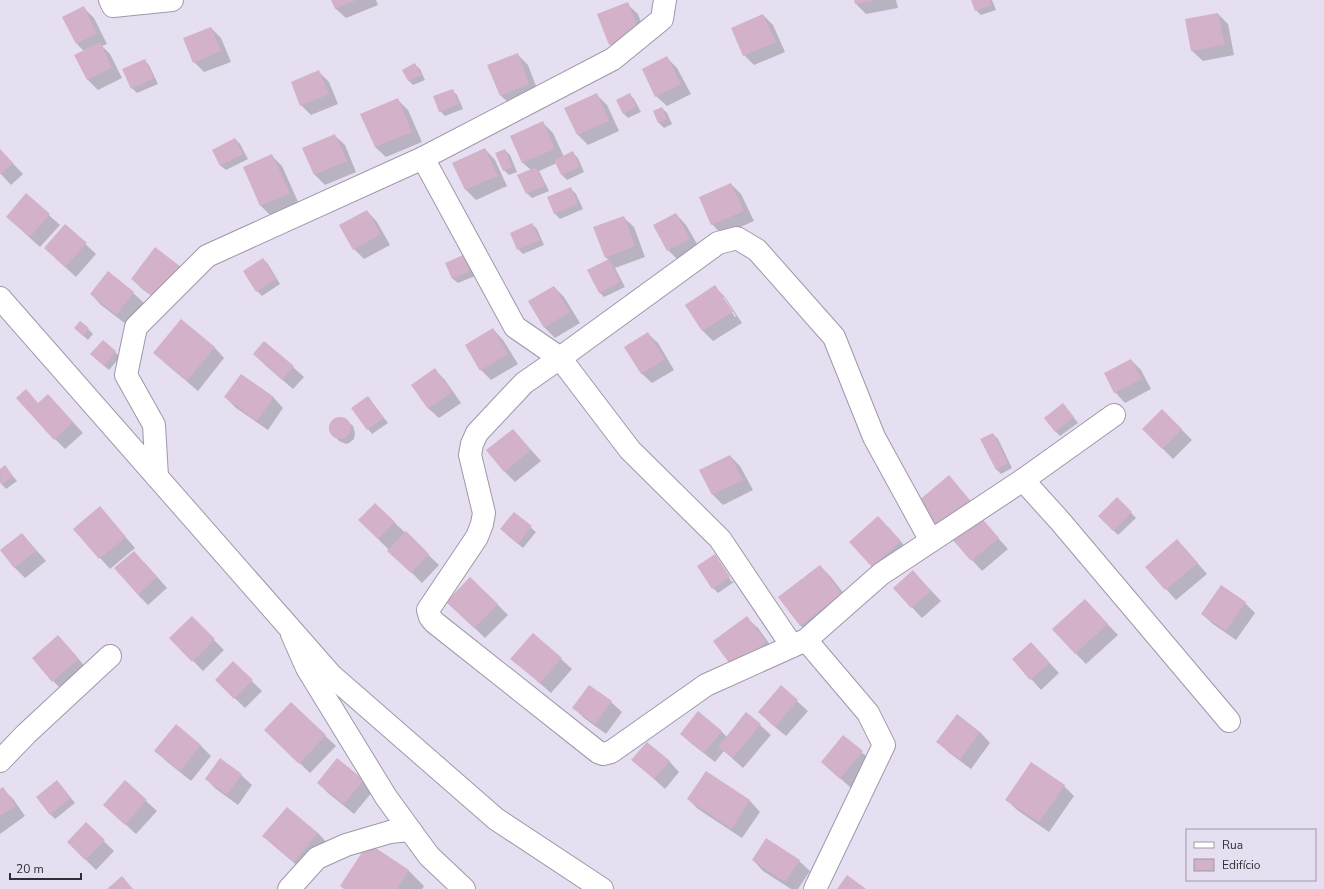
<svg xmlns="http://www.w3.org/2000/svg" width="1324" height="889" font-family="'Nunito Sans',sans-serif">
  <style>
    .shadow { fill: #0003; fill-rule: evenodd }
    .building { fill: #d3b1c9 }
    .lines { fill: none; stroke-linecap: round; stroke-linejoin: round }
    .minor-casing { stroke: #9f98a9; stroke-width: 24 }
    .major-casing { stroke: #9f98a9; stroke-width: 24 }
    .minor { stroke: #fff; stroke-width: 22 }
    .major { stroke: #fff; stroke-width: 22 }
  </style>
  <rect width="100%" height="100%" fill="#e6dff2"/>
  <g class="shadow">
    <path d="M332,0h44l2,5 -32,13 -11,-10z"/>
    <path d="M855,0h41l2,8 -32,6 -10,-10z"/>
    <path d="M972,0h20l4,10 -15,5 -5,-5z"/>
    <path d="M627,4l11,10 11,29 -28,11 -11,-10z"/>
    <path d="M83,7l11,11 13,26 -5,2 8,8 12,24 -24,12 -10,-10 -4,-29 -7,-7z"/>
    <path d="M1218,14l10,10 6,31 -31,6 -11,-10 -6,-31z"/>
    <path d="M763,15l10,10 12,27 -31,13 -10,-10z"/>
    <path d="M211,28l10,10 10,24 -27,10 -10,-10z"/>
    <path d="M517,54l11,11 11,29 -28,11 -11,-10z"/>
    <path d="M667,58l10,10 14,26 -24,12 -11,-10z"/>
    <path d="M144,60l5,5 9,19 -21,9 -5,-5z"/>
    <path d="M415,65l5,4 5,11 -12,5 -5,-5z"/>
    <path d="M319,72l10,10 9,22 -27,11 -10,-10z"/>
    <path d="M452,90l5,5 6,14 -18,7 -5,-5z"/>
    <path d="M629,94l5,5 7,13 -13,6 -5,-5z"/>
    <path d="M597,95l10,10 12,26 -31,14 -10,-10 -12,-27z"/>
    <path d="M398,100l10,10 14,32 -36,15 -11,-10z"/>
    <path d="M662,108l5,5 5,11 -8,4 -5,-5 -5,-11z"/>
    <path d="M543,123l10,10 11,24 9,-4 5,5 6,14 -17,8 -5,-5 -5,-12 -18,8 10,20 -17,7 -5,-5 4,-23 -8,-7 -12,-27z"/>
    <path d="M334,135l11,10 11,27 -31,13 -10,-10 -12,-27z"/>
    <path d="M235,139l5,5 8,15 -22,11 -5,-4 -8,-16z"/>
    <path d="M485,149l10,11 12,26 -31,14 -10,-10 -12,-27z"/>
    <path d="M0,150l23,24 -12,11 -11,-12z"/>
    <path d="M505,150l5,5 7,17 -8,3 -5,-5z"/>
    <path d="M272,156l10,10 17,38 -28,12 -10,-10z"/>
    <path d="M731,184l10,10 13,27 -32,14 -10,-11z"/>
    <path d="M571,189l5,5 7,15 -23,10 -5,-5 -6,-16z"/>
    <path d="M26,195l34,30 -20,22 -33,-30z"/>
    <path d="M367,211l10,11 13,23 -26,14 -10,-10z"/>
    <path d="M676,214l10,11 14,24 -22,11 -10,-10z"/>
    <path d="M623,217l11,10 11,30 -30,11 10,19 -21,10 -5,-5 10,-31 -3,-4z"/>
    <path d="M532,224l5,5 7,16 -21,9 -5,-5z"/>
    <path d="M65,225l31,29 -20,23 -21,-19z"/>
    <path d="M463,256l5,5 7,15 -17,7 -5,-4 -6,-15z"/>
    <path d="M263,259l5,5 12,20 -18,12 -5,-5z"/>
    <path d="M108,273l25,20 11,10 -17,22 -26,-20 -10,-11z"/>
    <path d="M132,279l36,29 -26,-19z"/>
    <path d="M554,287l10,10 16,26 -25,15 -10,-10 -16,-26z"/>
    <path d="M715,287l10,10 17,26 -29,18 -10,-10 -17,-26zM722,297h2l12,19 -1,1z"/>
    <path d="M81,322l12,12 -5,6 -8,-7z"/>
    <path d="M493,329l10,11 15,24 -27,16 -10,-10z"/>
    <path d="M647,333l11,10 16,27 -22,13 -11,-10z"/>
    <path d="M265,342l39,35 -11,12 -29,-25z"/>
    <path d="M214,347l10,11 -26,33 -33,-28 -10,-10z"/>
    <path d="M115,352l5,5 -11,13 -13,-11z"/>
    <path d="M1131,360l10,10 10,19 -26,14 -10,-11z"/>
    <path d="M435,370l10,10 16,23 -22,15 -11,-10z"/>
    <path d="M225,397h48l10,11 -15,22 -32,-22z"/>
    <path d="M368,398l20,25 -16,11 -4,-5z"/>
    <path d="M39,404l19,2 25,27 -18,16 -10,-10z"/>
    <path d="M1063,404l15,19 -18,13 -5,-5z"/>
    <path d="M1162,410l30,30 -19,19 -30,-30z"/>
    <path d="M338,418l7,1 8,7 2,7 -1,6 -5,4 -3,1 -7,-3 -10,-11v-3l3,-6z"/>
    <path d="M513,430l28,31 -26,21 -10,-10 -17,-22z"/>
    <path d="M993,434l5,5 14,29 -11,6 -5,-5z"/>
    <path d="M730,456l10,10 13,24 -30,15 -10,-10 -13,-24z"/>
    <path d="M5,467l12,14 -11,8 -6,-7v-12z"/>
    <path d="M949,476l32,37 -41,15z"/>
    <path d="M1117,498l19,20 -18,17 -19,-19z"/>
    <path d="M375,504l64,61 -17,18 -63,-63z"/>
    <path d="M100,508l35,40 -25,21 -36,-40z"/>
    <path d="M514,513l22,19 -13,16 -17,-14z"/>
    <path d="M979,517l29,32 -26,22 -29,-32z"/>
    <path d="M888,527l22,25 -27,24 -11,-10z"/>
    <path d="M22,534l24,27 -21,17 -10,-10 -13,-18z"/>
    <path d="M1187,551l20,23 -31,26 -30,-33z"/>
    <path d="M717,560l15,22 1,-1 1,1 -16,11 -5,-5 -15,-21z"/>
    <path d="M144,562l23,26 -19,17 -10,-10z"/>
    <path d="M820,566l10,10 22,28 -41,32 -10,-10 -22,-29z"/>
    <path d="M923,582l18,19 -19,17 -28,-30z"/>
    <path d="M1245,603l10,10 -19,27 -23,-16 -11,-10z"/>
    <path d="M497,604l11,11 -23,23 -27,-26z"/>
    <path d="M1095,611l23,24 -32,29 -33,-34z"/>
    <path d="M192,618l32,32 -21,21 -32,-33z"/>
    <path d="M747,618l11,10 18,25 -33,23z"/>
    <path d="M533,634l39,35 -21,24 -39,-34z"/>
    <path d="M1031,643l28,30 -18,17 -28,-31z"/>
    <path d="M68,647l20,23 -25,21 -10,-10z"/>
    <path d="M233,663l29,28 -17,17 -29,-28z"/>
    <path d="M590,686l21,16 11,10 -16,22 -22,-16 -10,-10z"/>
    <path d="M781,687l27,24 -22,25 -17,-14z"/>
    <path d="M291,704l45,42 -26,27 -34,-33z"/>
    <path d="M760,725l11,10 -28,33 -19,-17 -9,11 -23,-18 -11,-10 40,-3 6,6z"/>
    <path d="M176,726l25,20 10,10 -20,25 -25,-20 -10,-10z"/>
    <path d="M980,732l10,11 -19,26 -23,-17 -10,-10z"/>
    <path d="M844,737l29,25 -22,26 -29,-26z"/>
    <path d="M220,760l21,15 11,10 -14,20 -22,-16 -10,-10z"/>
    <path d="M633,760l36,1 10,11 -14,17z"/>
    <path d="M706,772l44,29 10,11 -18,26 -44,-29 -10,-10z"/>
    <path d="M363,780l10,11 -19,23 -26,-21 -10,-10z"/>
    <path d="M57,781l18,22 -20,16 -5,-5z"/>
    <path d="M1064,786l10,10 -25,36 -32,-22 -10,-10z"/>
    <path d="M3,789l10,10 12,17 -25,18v-43z"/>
    <path d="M146,801l11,10 -21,23 -21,-19z"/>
    <path d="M86,824l28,27 -18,19 -28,-28z"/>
    <path d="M318,833l10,11 -23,28 -31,-26 -10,-10z"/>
    <path d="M767,840l32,21 11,10 -12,18h-7l-28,-18 -10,-11z"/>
    <path d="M368,844l41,27 15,15 -2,3h-78l-3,-3z"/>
  </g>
  <g class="building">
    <path d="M331,0h25l-21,9z"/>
    <path d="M854,0h19v1l-18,3z"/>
    <path d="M971,0h19l2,5 -17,6z"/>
    <path d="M628,2l11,31 -30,12 -12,-31z"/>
    <path d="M84,6l13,28 -21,10 -14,-27z"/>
    <path d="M1218,13l7,32 -34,6 -6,-32z"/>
    <path d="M763,14l13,28 -33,14 -12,-28z"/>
    <path d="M211,27l10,24 -28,12 -10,-25z"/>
    <path d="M100,42l12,26 -25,12 -13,-25z"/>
    <path d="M518,53l11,31 -29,12 -13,-31z"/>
    <path d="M667,56l14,28 -26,13 -13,-28z"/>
    <path d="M145,59l9,19 -23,11 -9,-20z"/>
    <path d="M415,63l6,12 -13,6 -6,-11z"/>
    <path d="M319,70l10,24 -29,12 -9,-24z"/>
    <path d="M453,89l6,15 -20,8 -6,-16z"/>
    <path d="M597,93l12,28 -32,14 -13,-27z"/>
    <path d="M630,93l6,14 -13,7 -7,-14z"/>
    <path d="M398,98l14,34 -37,15 -15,-33z"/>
    <path d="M662,107l5,12 -9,4 -5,-12z"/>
    <path d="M543,121l12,28 -33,14 -12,-27z"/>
    <path d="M335,134l12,27 -33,14 -12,-27z"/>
    <path d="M235,138l8,16 -23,12 -8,-16z"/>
    <path d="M485,148l13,28 -33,14 -13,-27z"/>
    <path d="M0,149l13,14 -13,12z"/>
    <path d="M505,149l7,18 -9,4 -8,-18z"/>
    <path d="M573,151l7,16 -19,8 -7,-15z"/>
    <path d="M272,154l18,39 -30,13 -17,-39z"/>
    <path d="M536,167l9,19 -19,8 -9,-19z"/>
    <path d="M731,183l13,28 -33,14 -12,-28z"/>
    <path d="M571,187l7,17 -24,10 -7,-17z"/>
    <path d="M26,193l24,21 -20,23 -24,-20z"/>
    <path d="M367,210l14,24 -28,16 -14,-25z"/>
    <path d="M676,213l14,26 -23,12 -14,-26z"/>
    <path d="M624,216l11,30 -30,12 -12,-31z"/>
    <path d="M532,223l8,17 -23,10 -7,-17z"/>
    <path d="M65,224l22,19 -22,24 -21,-19z"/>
    <path d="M155,247l26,20 -24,32 -26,-20z"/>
    <path d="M463,255l7,16 -18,8 -7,-16z"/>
    <path d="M263,258l13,21 -20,13 -13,-21z"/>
    <path d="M609,259l11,23 -21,11 -12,-23z"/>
    <path d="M108,271l26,21 -18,23 -26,-21z"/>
    <path d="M715,285l18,27 -31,19 -17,-26z"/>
    <path d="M554,286l16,26 -26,16 -16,-27z"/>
    <path d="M181,319l34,28 -28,34 -34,-28z"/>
    <path d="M80,321l9,7 -6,8 -9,-8z"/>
    <path d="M493,328l15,26 -28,17 -15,-26z"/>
    <path d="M648,332l17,27 -24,15 -17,-27z"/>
    <path d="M103,340l13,11 -12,15 -14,-12z"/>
    <path d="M264,341l30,25 -12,14 -29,-26z"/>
    <path d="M1131,359l11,20 -28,14 -10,-20z"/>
    <path d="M435,368l17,24 -24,17 -17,-24z"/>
    <path d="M241,374l33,23 -17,24 -33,-24z"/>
    <path d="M26,389l12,14 10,-9 25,28 -19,18 -38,-42z"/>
    <path d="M368,396l16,22 -17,12 -16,-22z"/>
    <path d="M1063,403l11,14 -19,15 -11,-14z"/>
    <path d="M1162,409l20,20 -20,20 -20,-20z"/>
    <circle cx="340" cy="428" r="11"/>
    <path d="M513,429l18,21 -27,22 -18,-22z"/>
    <path d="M993,433l15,30 -12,7 -16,-31z"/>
    <path d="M730,455l13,25 -31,15 -13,-25z"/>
    <path d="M5,465l8,11 -12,9 -1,-16z"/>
    <path d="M949,475l22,27 -32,26 -22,-26z"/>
    <path d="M1117,497l15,15 -19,19 -15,-15z"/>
    <path d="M375,503l20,19 -17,17 -20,-19z"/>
    <path d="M100,506l26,31 -27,22 -26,-30z"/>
    <path d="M514,512l18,14 -14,18 -18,-15z"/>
    <path d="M979,515l20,23 -28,23 -19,-22z"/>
    <path d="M878,516l23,25 -29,26 -23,-25z"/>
    <path d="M406,531l23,23 -18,19 -24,-22z"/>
    <path d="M22,533l14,18 -22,17 -14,-18z"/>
    <path d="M1177,539l21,24 -33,27 -20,-23z"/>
    <path d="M134,551l23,26 -19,18 -24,-27z"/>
    <path d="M715,554l15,23 -18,12 -15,-23z"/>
    <path d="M820,565l22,29 -42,32 -22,-29z"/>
    <path d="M913,570l18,21 -20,17 -18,-20z"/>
    <path d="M470,577l28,27 -24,24 -28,-26z"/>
    <path d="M1221,585l25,17 -20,29 -25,-17z"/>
    <path d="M1085,599l23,25 -33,30 -23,-25z"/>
    <path d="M192,616l23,23 -23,23 -23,-24z"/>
    <path d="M747,616l19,26 -34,25 -19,-26z"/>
    <path d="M533,633l29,25 -22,25 -30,-24z"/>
    <path d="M58,635l21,24 -27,23 -20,-24z"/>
    <path d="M1031,642l19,21 -20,17 -18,-21z"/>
    <path d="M233,661l20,19 -19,19 -19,-19z"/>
    <path d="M589,685l23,16 -17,23 -23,-16z"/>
    <path d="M781,685l17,15 -23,27 -17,-15z"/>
    <path d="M291,702l35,33 -27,29 -35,-34z"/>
    <path d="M698,711l24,20 -18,22 -24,-19z"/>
    <path d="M746,712l15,12 -28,34 -15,-11z"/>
    <path d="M957,714l23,18 -20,28 -24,-18z"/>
    <path d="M176,724l25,21 -21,26 -26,-20z"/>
    <path d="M843,735l20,16 -23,28 -19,-17z"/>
    <path d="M647,742l23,19 -16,18 -23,-19z"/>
    <path d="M220,758l22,16 -15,21 -22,-16z"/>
    <path d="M337,758l27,22 -20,24 -27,-21z"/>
    <path d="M1031,762l34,23 -26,37 -34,-22z"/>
    <path d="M706,771l44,29 -18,29 -45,-30z"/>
    <path d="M57,780l14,18 -21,17 -14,-18z"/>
    <path d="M125,780l22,20 -22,25 -22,-20z"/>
    <path d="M3,787l13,19 -16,10v-27z"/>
    <path d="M287,807l31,26 -24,29 -32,-26z"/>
    <path d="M86,822l19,18 -20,20 -18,-18z"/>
    <path d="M766,838l34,22 -15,22 -33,-22z"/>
    <path d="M368,843l41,27 -12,19h-52l-5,-3z"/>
    <path d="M847,875l19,14h-29z"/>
    <path d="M122,876l11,13h-26z"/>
  </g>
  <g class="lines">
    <defs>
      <g id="minor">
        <path d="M110,0l3,6 59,-6"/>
        <path d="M423,158l190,-99 49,-40 3,-19"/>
        <path d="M157,477l-3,-52 -28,-50 10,-48 71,-71 216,-98 92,169 45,31 70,92 90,89 72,107"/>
        <path d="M1023,480l37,41 169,200"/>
        <path d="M931,541l-57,-104 -40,-100 -77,-87 -20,-12 -19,5 -158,115 -36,25 -47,50 -5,11 -2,11 14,58 -2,11 -5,13 -49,73 2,7 4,5 164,130 5,2 8,-2 95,-67 100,-45 75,-66 142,-94 91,-65"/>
        <path d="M292,634l15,34 79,129 43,59 35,33"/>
        <path d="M806,640l62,73 16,32 -69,144"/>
        <path d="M0,761l26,-27 84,-78"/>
        <path d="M289,889l28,-31 29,-13 44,-13 20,-2"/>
      </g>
      <path id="major" d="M0,298l331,377 165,144 106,70"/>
    </defs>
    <use href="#minor" class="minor-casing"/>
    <use href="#major" class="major-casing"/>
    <use href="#minor" class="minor"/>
    <use href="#major" class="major"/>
  </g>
  <rect x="1186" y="829" width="130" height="52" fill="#e6dff2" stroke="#9e98a6"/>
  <rect x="1194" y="842" width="20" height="6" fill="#ffffff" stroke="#9e98a6"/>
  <text x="1222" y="849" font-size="12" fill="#312e35">Rua</text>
  <rect x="1194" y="859" width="20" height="12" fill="#d3b1c9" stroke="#9e98a6"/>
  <text x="1222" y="869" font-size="12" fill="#312e35">Edifício</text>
  <path d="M10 873v6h71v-6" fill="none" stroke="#312e35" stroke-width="2"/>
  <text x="16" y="873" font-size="12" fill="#312e35" stroke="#e6dff2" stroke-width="3" paint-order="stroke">20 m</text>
</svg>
